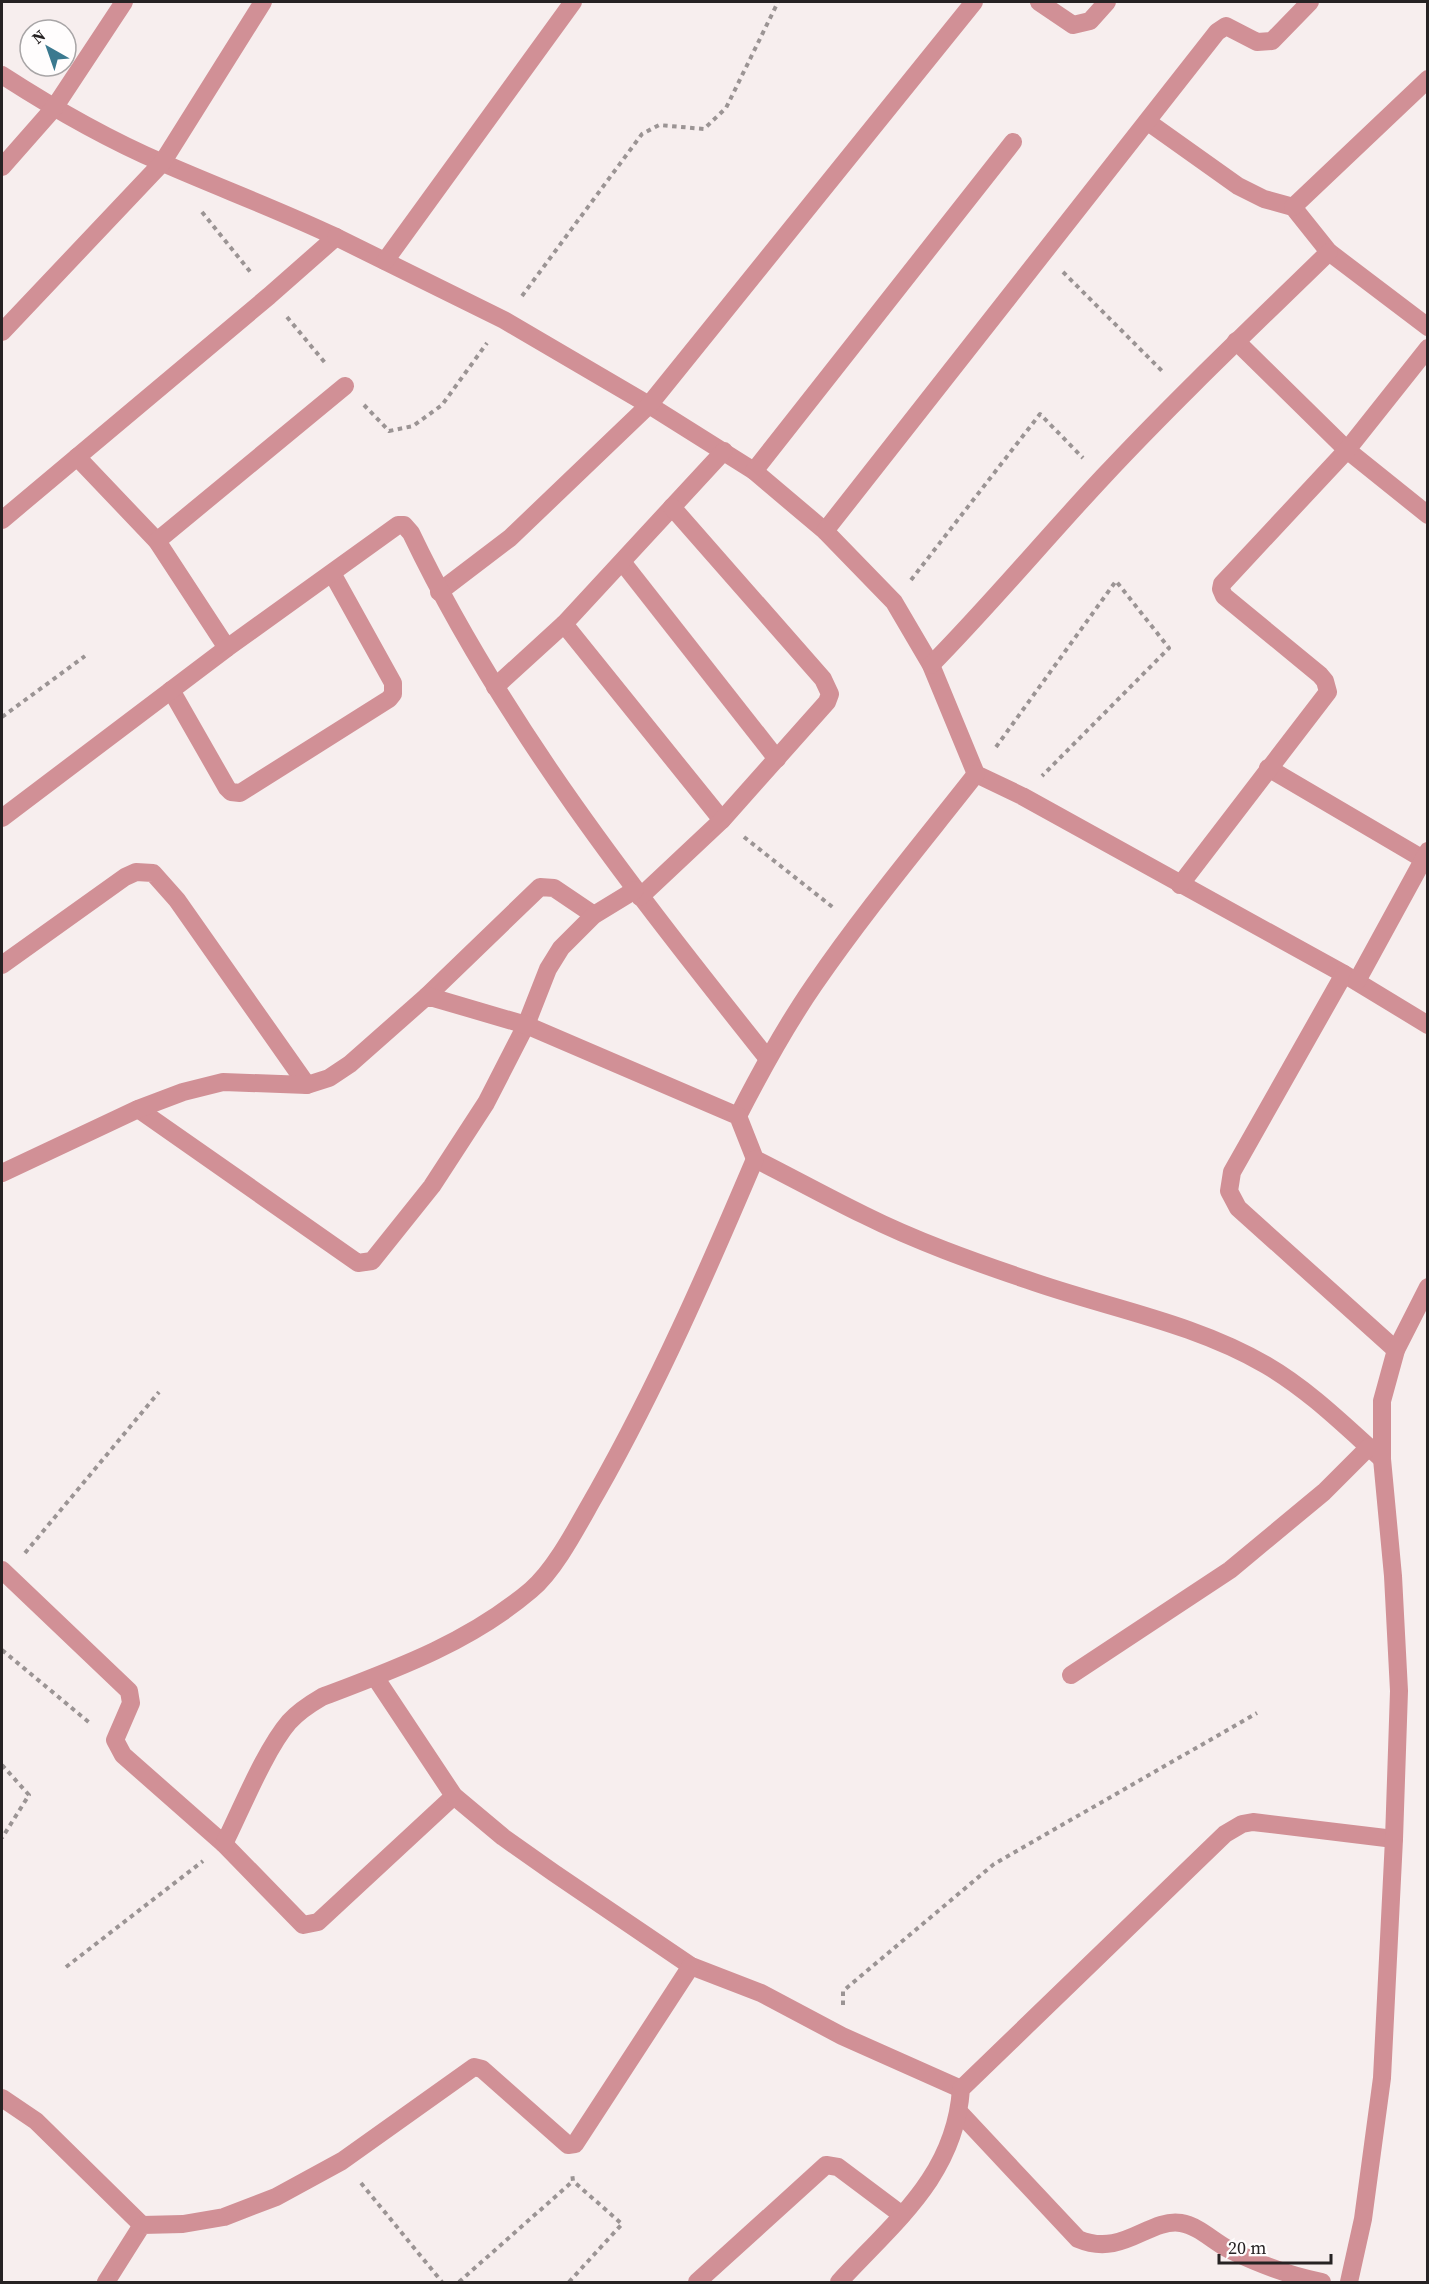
<svg xmlns="http://www.w3.org/2000/svg" width="1429" height="2284" font-family="'Source Serif 4',serif">
  <style>
    .lines { fill: none; stroke-linecap: round; stroke-linejoin: round }
    .path { stroke: #9b9494; stroke-width: 4; stroke-dasharray: 4.5 4.5; stroke-linecap: butt }
    .minor { stroke: #d19096; stroke-width: 18 }
  </style>
  <rect width="100%" height="100%" fill="#f7eeee"/>
  <g class="lines">
    <g class="path">
      <path d="M202,212l50,62"/>
      <path d="M1063,272l101,101"/>
      <path d="M522,296l120,-162 17,-9 45,4 22,-21 52,-106"/>
      <path d="M287,317l39,47"/>
      <path d="M364,405l25,26 24,-5 29,-21 45,-62"/>
      <path d="M911,580l129,-166 43,44"/>
      <path d="M2,717l83,-61"/>
      <path d="M996,747l120,-166 53,67 -127,128"/>
      <path d="M744,837l91,72"/>
      <path d="M25,1553l134,-161"/>
      <path d="M2,1650l89,74"/>
      <path d="M2,1765l27,30 -27,43"/>
      <path d="M66,1967l137,-106"/>
      <path d="M843,2005v-14l151,-127 263,-151"/>
      <path d="M361,2183l81,99"/>
      <path d="M459,2282l114,-101"/>
      <path d="M569,2282l53,-58 -49,-43 -1,-8"/>
    </g>
    <g class="minor">
      <path d="M1039,2l34,23 17,-4 17,-19"/>
      <path d="M2,75c51,33 105,64 161,88 57,25 116,47 173,74l-67,59 -267,224"/>
      <path d="M1148,122l90,64 26,13 29,8 36,45 99,75"/>
      <path d="M2,167l52,-59 70,-106"/>
      <path d="M1293,207l135,-128"/>
      <path d="M336,237l168,83 145,85 105,66 71,60 69,71 37,63 45,109 46,22 322,178 84,51"/>
      <path d="M385,261l188,-259"/>
      <path d="M2,332l160,-169 101,-161"/>
      <path d="M1236,341l111,109 81,65"/>
      <path d="M77,457l80,84 70,107"/>
      <path d="M754,471l259,-329"/>
      <path d="M825,531l392,-499 9,-6 31,16 15,-1 38,-39"/>
      <path d="M157,541l188,-155"/>
      <path d="M623,563l154,196"/>
      <path d="M439,592l71,-54 139,-133 325,-403"/>
      <path d="M564,624l158,196"/>
      <path d="M931,665c60,-61 114,-126 172,-188 73,-78 150,-151 226,-225"/>
      <path d="M495,687l69,-63 160,-173"/>
      <path d="M171,690l56,98 4,4 9,1 149,-94 4,-5v-11l-61,-110"/>
      <path d="M1268,768l155,91"/>
      <path d="M2,818l225,-170 171,-123h6l7,8c92,192 225,360 357,526"/>
      <path d="M1180,885l148,-193 -3,-11 -5,-6 -96,-79 -3,-7 1,-5 125,-134 81,-102"/>
      <path d="M640,897l82,-77 105,-118 3,-8 -7,-15 -151,-172"/>
      <path d="M2,965l123,-88 11,-5 17,1 24,27 130,185"/>
      <path d="M1344,974l-112,198 -3,19 9,17 158,142"/>
      <path d="M1357,981l71,-130"/>
      <path d="M427,996l113,-109 14,1 40,27"/>
      <path d="M138,1109l220,154 14,-2 60,-75 54,-83 40,-78 22,-56 13,-21 33,-33 41,-25"/>
      <path d="M738,1116c23,-45 47,-89 76,-131 50,-73 107,-141 162,-211"/>
      <path d="M2,1173l136,-64 45,-17 40,-10 84,3 22,-7 21,-14 77,-68 99,29 212,91 17,43c36,18 72,38 109,56 52,26 108,46 164,65 79,28 164,42 238,85 43,25 79,61 116,94"/>
      <path d="M2,1570l127,121 2,12 -16,37 8,15 101,89 79,81 15,-3 136,-126"/>
      <path d="M1071,1675l159,-105 94,-78 45,-45"/>
      <path d="M375,1677l79,119 49,41 51,36 137,93 70,27 81,43 119,53"/>
      <path d="M224,1844c17,-34 41,-94 65,-122 9,-10 21,-18 33,-25 74,-28 148,-55 209,-107 26,-22 49,-69 66,-98 61,-108 110,-220 158,-333"/>
      <path d="M2,2098l34,23 106,104"/>
      <path d="M959,2112l119,127c45,19 70,-21 103,-16 18,3 33,19 49,27 29,14 60,26 92,32"/>
      <path d="M106,2282l36,-57 41,-1 41,-7 52,-20 66,-36 132,-94 8,2 86,76 7,-1 116,-178"/>
      <path d="M697,2282l129,-117 12,2 64,48"/>
      <path d="M839,2282c55,-60 116,-106 122,-193l264,-255 17,-10 11,-2 141,17"/>
      <path d="M1349,2282l14,-63 19,-141 12,-239 5,-148 -6,-115 -11,-117v-58l14,-51 32,-63"/>
    </g>
  </g>
  <rect width="1429" height="2284" fill="none" stroke="#262223" stroke-width="6"/>
  <g transform="translate(48 48) rotate(320)"><circle r="28" fill="#fffdfd" stroke="#a8a5a6" stroke-width="1.5"/>
  <path d="M0-4.5L10 22L0 15L-10 22Z" fill="#3b798f"/>
  <text y="-9" font-size="16" font-weight="bold" text-anchor="middle" fill="#262223">N</text>
  </g>
  <path d="M1219 2254v9h112v-9" fill="none" stroke="#262223" stroke-width="3"/>
  <text x="1228" y="2254" font-size="18" fill="#262223" stroke="#fffdfd" stroke-width="4.5" paint-order="stroke">20 m</text>
</svg>
